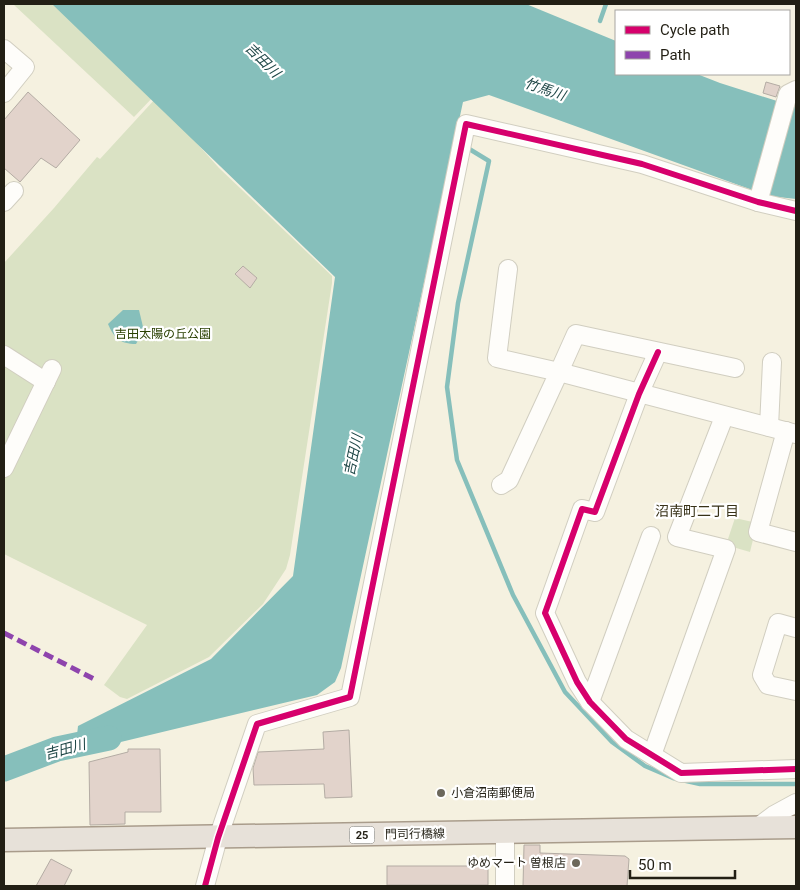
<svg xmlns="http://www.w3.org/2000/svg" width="800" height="890" font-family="Roboto,'Noto Sans JP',sans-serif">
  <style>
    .green { fill: #dae2c4 }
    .water { fill: #86bfbb }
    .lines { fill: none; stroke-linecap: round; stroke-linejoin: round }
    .stream { stroke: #86bfbb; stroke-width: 4.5 }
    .river { stroke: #86bfbb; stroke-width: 25 }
    .building { fill: #e2d3cb; stroke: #b4aca4 }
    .minor-casing { stroke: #d1cec0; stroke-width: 20 }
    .major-casing { stroke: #a99c8b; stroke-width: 25 }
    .minor { stroke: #fefdfa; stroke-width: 18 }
    .major { stroke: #e7e1d9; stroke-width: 22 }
    .quiet { stroke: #8e44ad; stroke-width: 5; stroke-dasharray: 10 5; stroke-linecap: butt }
    .cycleway-casing { stroke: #fff; stroke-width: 9 }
    .cycleway { stroke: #d6006c; stroke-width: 6 }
    .poi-dot { fill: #6c685b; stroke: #fff; stroke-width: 2 }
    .labels { text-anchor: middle; stroke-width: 4.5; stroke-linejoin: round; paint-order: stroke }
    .shield { fill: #fff; stroke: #64625a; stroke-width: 1 }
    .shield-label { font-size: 11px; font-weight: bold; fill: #221f14 }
    .park-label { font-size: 12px; fill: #293f00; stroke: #fff }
    .poi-label { font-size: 12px; fill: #221f14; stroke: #fff; text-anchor: start }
    .street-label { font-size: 12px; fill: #221f14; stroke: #fff }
    .water-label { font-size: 14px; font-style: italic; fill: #1f4747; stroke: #fff }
    .neighbourhood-label { font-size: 14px; fill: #383218; stroke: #fff }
  </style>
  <rect width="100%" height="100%" fill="#f5f1e0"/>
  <g class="green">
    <path d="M13,4h41l100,92 -20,21z"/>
    <path d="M156,98l63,70 113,108v7l-42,272 -4,14 -23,35 -54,53 -82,42 -7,-2 -16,-12 43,-60 -143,-71v-291l50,-55 43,-51 3,2z"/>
    <path d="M735,518l22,5 -7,29 -24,-7z"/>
  </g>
  <g class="water">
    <path d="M52,4h474l90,37v33h81l23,9 76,24v92l-27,-3 -280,-101 -26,7 -122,566 -6,14 -18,13 -242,58 3,-27 133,-67 82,-83 42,-299z"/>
    <path d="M123,310h16l5,21 -8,13c-16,0 -22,-6 -28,-20z"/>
  </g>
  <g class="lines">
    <g class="stream">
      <path d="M600,21l6,-17"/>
      <path d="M466,147l23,14 -31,142 -11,84 10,73 56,135 52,97 47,50 33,24 28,12 27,6h96"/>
    </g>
    <path class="river" d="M4,769l53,-20 52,-11"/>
  </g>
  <g class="building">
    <path d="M766,82l14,4 -4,11 -13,-4z"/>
    <path d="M28,92l52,48 -24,28 -15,-10 -21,24 -16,-14v-48z"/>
    <path d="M243,266l14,12 -7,10 -15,-14z"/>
    <path d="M349,730l3,67 -27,1 -1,-14 -70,1 -1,-17 5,-16 66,-3 -1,-17z"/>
    <path d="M128,749h32l1,63h-36v12l-35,1 -1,-63 39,-10z"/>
    <path d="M524,845h16v8l85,3 4,3 -2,27h-104z"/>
    <path d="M51,859l21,11 -8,16h-28z"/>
    <rect x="387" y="866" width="101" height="19"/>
  </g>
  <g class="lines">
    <defs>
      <g id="minor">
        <path d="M4,49l21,18 -21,26"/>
        <path d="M4,202l10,-11"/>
        <path d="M758,202l30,-108 8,-4"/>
        <path d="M658,352l-19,42 -44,118 -13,-3 -37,104 32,69 13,20 36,37 55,34 115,-4"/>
        <path d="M4,355l42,27"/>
        <path d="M735,368l-159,-34 -17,38 237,62"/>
        <path d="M769,427l3,-65"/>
        <path d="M786,431l-28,101 38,10"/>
        <path d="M4,468l48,-99"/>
        <path d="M501,485l8,-5 50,-108 -62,-14 11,-89"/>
        <path d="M796,628l-18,-5 -16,52 6,10 28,6"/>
        <path d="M590,702l61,-166"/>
        <path d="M652,755l74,-206 -49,-12 47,-120"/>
        <path d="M758,827l16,-12 22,-12"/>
        <path d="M505,833v53"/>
        <path d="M205,886l13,-48 39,-114 93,-27 116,-573 176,40 116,38 38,9"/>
      </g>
      <path id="major" d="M4,840l792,-13"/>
    </defs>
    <use href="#minor" class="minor-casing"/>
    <use href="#major" class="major-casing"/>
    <use href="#minor" class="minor"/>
    <use href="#major" class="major"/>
    <path class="quiet" d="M4,633l92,47"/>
    <defs>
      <g id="cycleway">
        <path d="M658,352l-19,42 -44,118 -13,-3 -37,104 32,69 13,20 36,37 55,34 115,-4"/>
        <path d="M205,886l13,-48 39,-114 93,-27 116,-573 176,40 116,38 38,9"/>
      </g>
    </defs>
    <use href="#cycleway" class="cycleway-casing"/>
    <use href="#cycleway" class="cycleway"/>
  </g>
  <g class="poi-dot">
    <circle cx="441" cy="793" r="5"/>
    <circle cx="576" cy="863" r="5"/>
  </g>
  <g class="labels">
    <rect class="shield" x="349.5" y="826.5" width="25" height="17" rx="4"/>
    <g class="shield-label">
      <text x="362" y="839">25</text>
    </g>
    <g class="park-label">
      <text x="163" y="338">吉田太陽の丘公園</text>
    </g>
    <g class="poi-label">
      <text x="451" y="797">小倉沼南郵便局</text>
      <text x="566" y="867" text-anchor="end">ゆめマート 曽根店</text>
    </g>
    <g class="street-label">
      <text transform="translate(415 834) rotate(-1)" y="4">門司行橋線</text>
    </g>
    <g class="water-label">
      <text transform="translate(263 60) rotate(45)" y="5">吉田川</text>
      <text transform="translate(545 89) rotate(19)" y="5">竹馬川</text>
      <text transform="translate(353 455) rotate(-78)" y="5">吉田川</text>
      <text transform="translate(65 749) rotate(-15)" y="5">吉田川</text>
    </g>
    <g class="neighbourhood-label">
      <text x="697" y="516">沼南町二丁目</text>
    </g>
  </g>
  <rect width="800" height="890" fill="none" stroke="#221f14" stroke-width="10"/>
  <rect x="615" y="10" width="175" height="65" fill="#ffffff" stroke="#a7a5a1"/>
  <rect x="625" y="26" width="25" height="8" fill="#d6006c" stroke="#a7a5a1"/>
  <text x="660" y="35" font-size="15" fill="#221f14">Cycle path</text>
  <rect x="625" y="51" width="25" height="8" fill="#8e44ad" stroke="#a7a5a1"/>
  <text x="660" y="60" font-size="15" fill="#221f14">Path</text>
  <path d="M630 870v8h105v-8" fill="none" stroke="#221f14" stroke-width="2.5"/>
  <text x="638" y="870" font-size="15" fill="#221f14" stroke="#ffffff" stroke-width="4" paint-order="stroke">50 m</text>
</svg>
